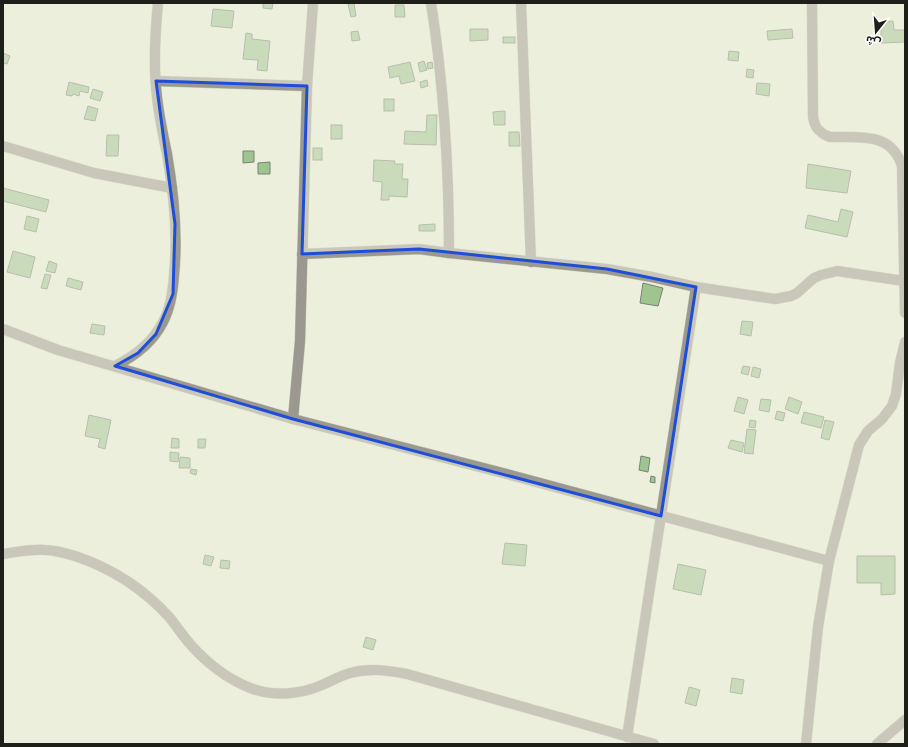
<svg xmlns="http://www.w3.org/2000/svg" width="908" height="747" font-family="Commissioner,'Noto Sans Arabic',sans-serif">
  <style>
    .building { fill: #9ec490; stroke: #788375 }
    .lines { fill: none; stroke-linecap: round; stroke-linejoin: round }
    .minor-casing { stroke: #c7cab9; stroke-width: 11 }
    .minor { stroke: #9b9890; stroke-width: 10 }
    .marked { fill: none; stroke: #1d4ed8; stroke-width: 3; stroke-linejoin: round }
  </style>
  <rect width="100%" height="100%" fill="#ecefdc"/>
  <g class="building">
    <path d="M263,3h10l-1,6 -9,-1z"/>
    <path d="M354,3l2,13 -5,1 -3,-13z"/>
    <path d="M395,5h9l1,12h-10z"/>
    <path d="M213,9l21,2 -2,17 -21,-2z"/>
    <path d="M893,21l1,9h11v12l-24,1v-21z"/>
    <path d="M470,29h18v11l-18,1z"/>
    <path d="M792,29l1,9 -25,2 -1,-9z"/>
    <path d="M358,31l2,9 -8,1 -1,-9z"/>
    <path d="M246,33l6,1v5l18,2 -3,30 -10,-1 1,-10 -15,-1z"/>
    <rect x="503" y="37" width="12" height="6"/>
    <path d="M729,51l10,1 -1,9 -10,-1z"/>
    <path d="M3,53l7,3 -3,8 -4,-1z"/>
    <path d="M424,61l3,9 -7,2 -2,-9z"/>
    <path d="M410,62l5,19 -14,3 -2,-8 -9,2 -2,-11z"/>
    <path d="M432,62l1,6 -5,1 -1,-6z"/>
    <path d="M747,69l7,1 -1,8 -7,-1z"/>
    <path d="M427,80l1,6 -7,2 -1,-6z"/>
    <path d="M69,82l20,5 -1,6 -8,-2 -1,5 -6,-2 -1,2 -6,-1z"/>
    <path d="M757,83l13,1 -1,12 -13,-2z"/>
    <path d="M93,89l10,3 -3,9 -10,-3z"/>
    <rect x="384" y="99" width="10" height="12"/>
    <path d="M88,106l10,3 -3,12 -11,-2z"/>
    <path d="M505,111v14h-11l-1,-13z"/>
    <path d="M427,115h10l-1,30 -32,-1 1,-13 21,1z"/>
    <rect x="331" y="125" width="11" height="14"/>
    <path d="M509,132h10l1,14h-11z"/>
    <path d="M107,135h12l-1,21h-12z"/>
    <rect x="313" y="148" width="9" height="12"/>
    <path d="M243,151h11v11l-11,1z"/>
    <path d="M374,160l21,1 -1,3h9l-1,15h6l-1,18 -18,-1v4h-8l1,-18 -9,-1z"/>
    <path d="M270,162v12h-12v-11z"/>
    <path d="M808,164l43,7 -4,22 -41,-5z"/>
    <path d="M3,188l46,12 -3,12 -43,-11z"/>
    <path d="M841,209l12,3 -6,25 -42,-9 3,-13 30,7z"/>
    <path d="M27,216l12,3 -3,13 -12,-3z"/>
    <path d="M435,224v7h-16v-6z"/>
    <path d="M13,251l22,6 -5,21 -23,-6z"/>
    <path d="M49,261l8,3 -2,9 -9,-2z"/>
    <path d="M45,274l6,1 -4,14 -6,-1z"/>
    <path d="M68,278l15,4 -2,8 -15,-4z"/>
    <path d="M643,283l20,5 -5,18 -18,-3z"/>
    <path d="M742,321l11,1 -2,14 -11,-2z"/>
    <path d="M92,324l13,2 -1,9 -14,-2z"/>
    <path d="M743,366l7,1 -2,8 -7,-2z"/>
    <path d="M753,367l8,2 -2,9 -8,-2z"/>
    <path d="M738,397l10,3 -4,14 -10,-3z"/>
    <path d="M789,397l13,5 -4,12 -13,-5z"/>
    <path d="M761,399l10,1 -2,12 -10,-2z"/>
    <path d="M777,411l8,2 -2,8 -8,-2z"/>
    <path d="M804,412l20,5 -3,11 -20,-5z"/>
    <path d="M89,415l22,5 -6,29 -7,-2 2,-8 -15,-3z"/>
    <path d="M750,420l6,1 -1,7 -6,-1z"/>
    <path d="M825,420l9,2 -5,18 -8,-2z"/>
    <path d="M747,429l9,1 -3,24 -9,-1z"/>
    <path d="M172,438l7,1v9h-8z"/>
    <path d="M198,439h8l-1,9h-7z"/>
    <path d="M731,440l13,3 -2,9 -14,-4z"/>
    <path d="M170,452l9,1 -1,9 -8,-1z"/>
    <path d="M641,456l9,2 -2,14 -9,-2z"/>
    <path d="M180,457l10,1v10h-11z"/>
    <path d="M191,469l6,1 -1,5 -6,-2z"/>
    <path d="M651,476l4,1v6l-5,-1z"/>
    <path d="M505,543l22,2 -2,21 -23,-2z"/>
    <path d="M205,555l9,2 -3,9 -8,-2z"/>
    <path d="M857,556h38v38l-14,1v-12h-24z"/>
    <path d="M221,560l9,1 -1,8 -9,-1z"/>
    <path d="M678,564l28,6 -5,25 -28,-6z"/>
    <path d="M366,637l10,3 -3,10 -10,-3z"/>
    <path d="M732,678l12,2 -2,14 -12,-2z"/>
    <path d="M689,687l11,3 -4,16 -11,-3z"/>
  </g>
  <g class="lines">
    <defs>
      <g id="minor">
        <path d="M431,3c13,83 18,166 18,250"/>
        <path d="M521,3l10,259"/>
        <path d="M812,3l1,113c1,11 6,17 17,21 29,1 61,-6 72,29l3,147"/>
        <path d="M156,81l151,5"/>
        <path d="M3,146l91,27 78,15"/>
        <path d="M302,254l117,-5 30,4 158,16 45,8 44,10 79,12 16,-3 6,-3 17,-15 7,-3 16,-4 67,10"/>
        <path d="M3,329l55,21 235,69 210,54 326,88"/>
        <path d="M115,366c20,-10 38,-24 48,-44 8,-15 10,-31 11,-47 4,-40 0,-81 -7,-121 -4,-19 -8,-38 -10,-57 -4,-31 -2,-63 1,-94"/>
        <path d="M293,419l7,-78 7,-255 6,-83"/>
        <path d="M3,554c13,-2 29,-5 42,-4 10,0 20,3 30,6 36,12 69,33 95,62 7,9 13,18 20,26 16,18 36,34 58,43 23,10 51,8 74,-2 9,-4 18,-9 28,-12 19,-5 37,-3 57,1l247,70"/>
        <path d="M627,737l69,-450"/>
        <path d="M806,744l12,-117 11,-66 30,-116 9,-14 14,-12 10,-13 4,-12 4,-31 5,-21"/>
        <path d="M877,744l28,-24"/>
      </g>
    </defs>
    <use href="#minor" class="minor-casing"/>
    <use href="#minor" class="minor"/>
  </g>
  <path d="M0 0H908V747H0ZM156,81l151,5 -5,168 117,-5 188,20 89,18 -35,229 -368,-97 -178,-53 23,-13 18,-19 17,-40 2,-70z" fill="#ecefdc" fill-opacity=".55" fill-rule="evenodd"/>
  <path class="marked" d="M156,81l151,5 -5,168 117,-5 188,20 89,18 -35,229 -368,-97 -178,-53 23,-13 18,-19 17,-40 2,-70z"/>
  <rect width="908" height="747" fill="none" stroke="#1e1f18" stroke-width="8"/>
  <g transform="translate(876 32) rotate(197)" stroke="#ffffff" stroke-width="3" paint-order="stroke">
  <path d="M0-3L7 15L0 10L-7 15Z" fill="#1e1f18"/>
  <text y="-6" font-size="11" font-weight="bold" text-anchor="middle" fill="#1e1f18">ش</text>
  </g>
</svg>
